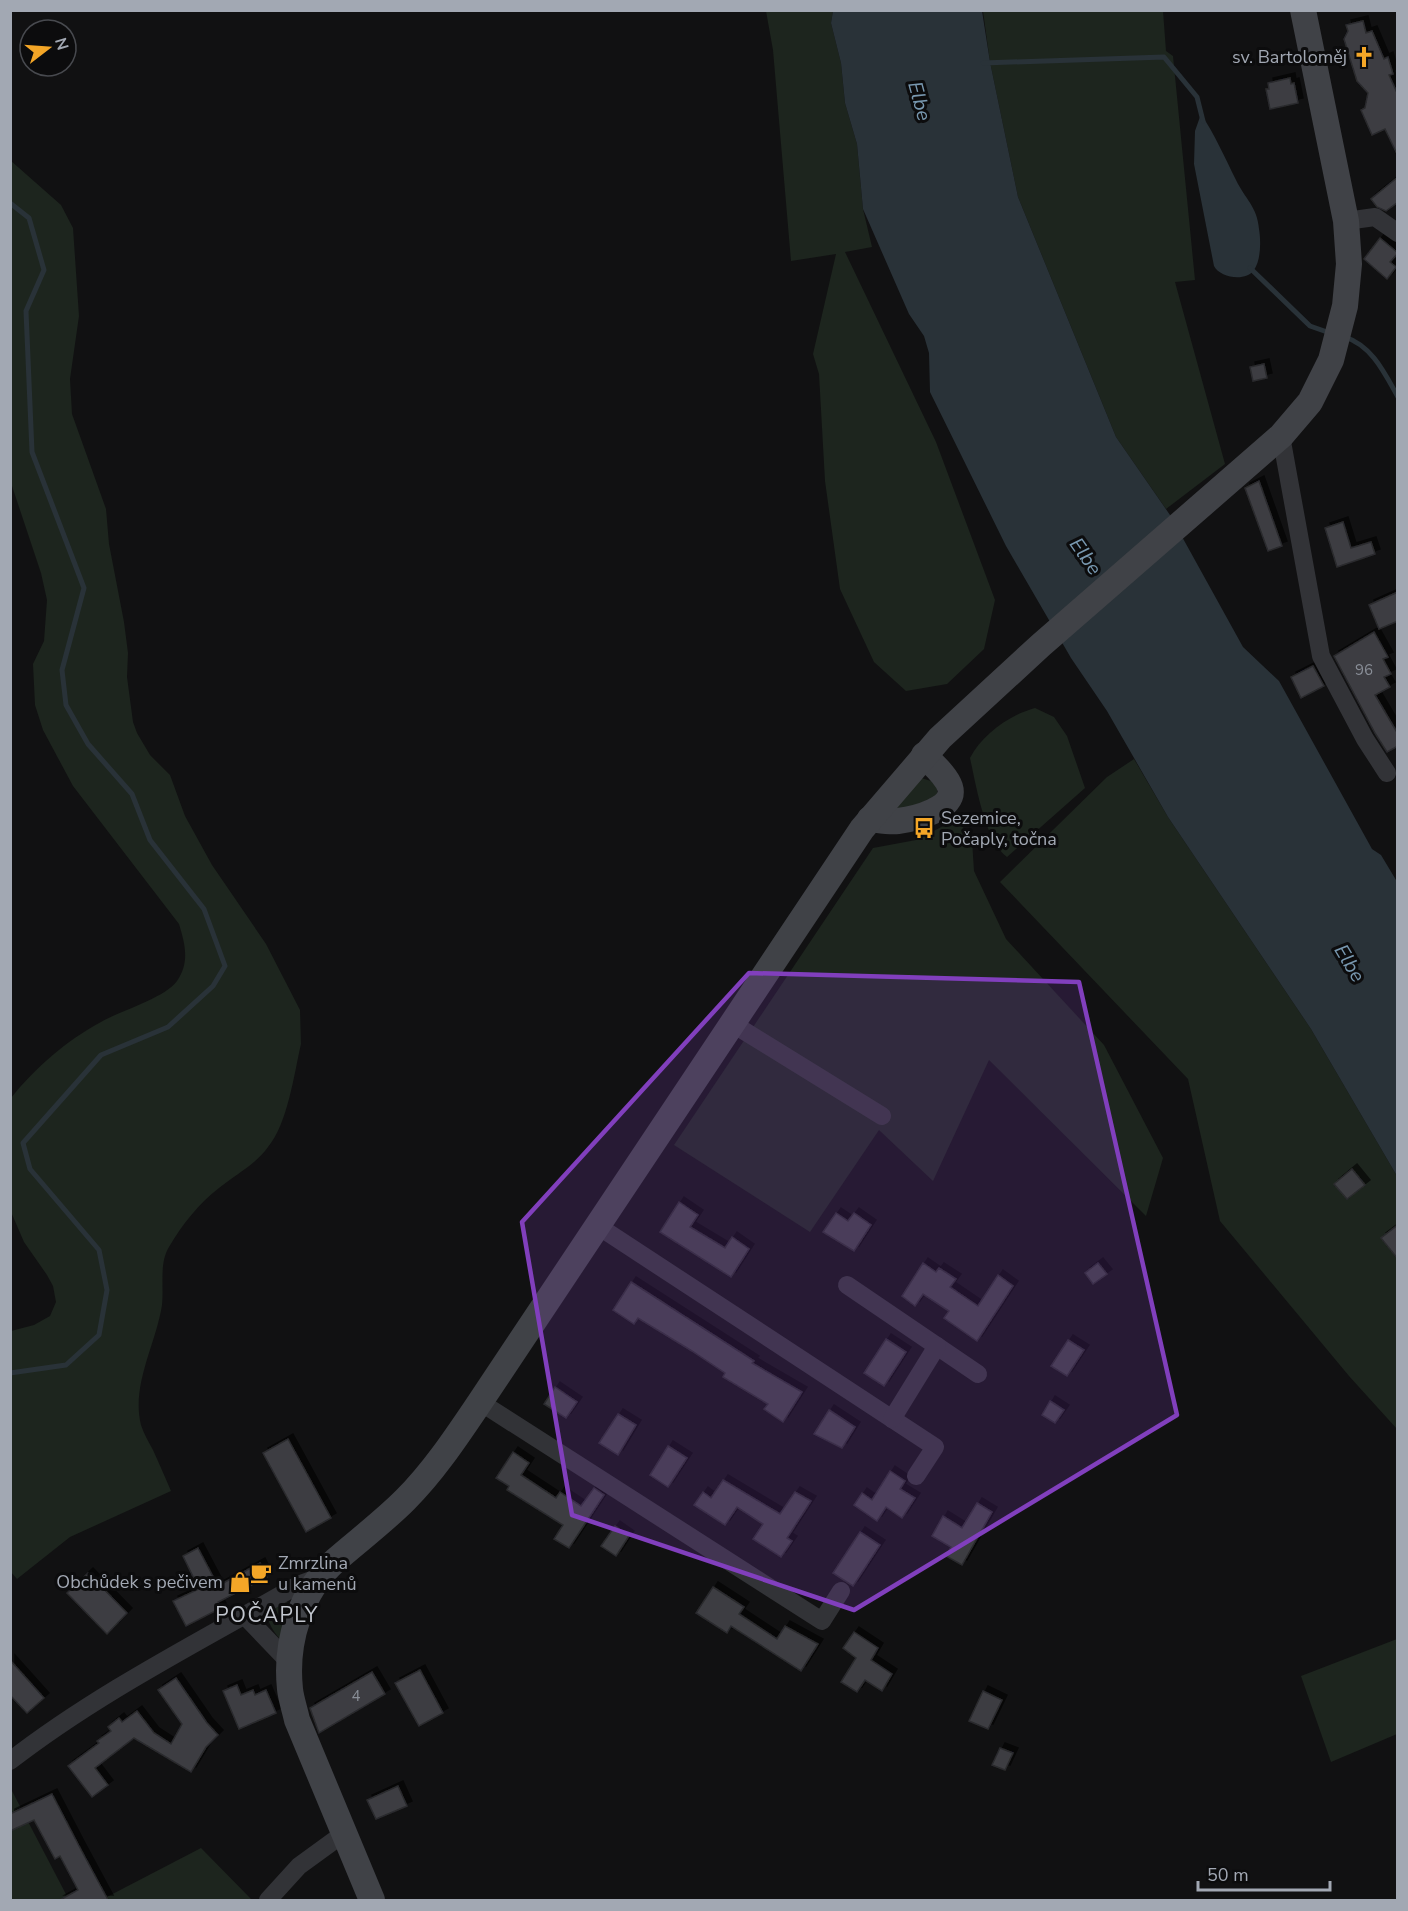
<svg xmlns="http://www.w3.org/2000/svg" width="1408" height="1911" font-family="'Nunito Sans',sans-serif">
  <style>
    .green { fill: #1d251e }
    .water { fill: #293238 }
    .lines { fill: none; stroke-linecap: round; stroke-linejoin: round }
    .stream { stroke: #293238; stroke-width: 5 }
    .building { fill: #3d3e42; stroke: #2b2b2e; stroke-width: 1.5; filter: url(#shadow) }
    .street { stroke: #323337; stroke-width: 18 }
    .secondary { stroke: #404247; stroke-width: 26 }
    .marked { fill: #813fbd; fill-opacity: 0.2; stroke: #813fbd; stroke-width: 4.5; stroke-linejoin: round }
    .labels { text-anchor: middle; stroke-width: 6; stroke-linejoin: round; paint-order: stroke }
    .number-label { font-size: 15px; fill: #898e97 }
    .poi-label { font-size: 18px; fill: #a2a8b3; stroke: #0c0c0d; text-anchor: end }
    .water-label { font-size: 20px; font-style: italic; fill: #7898b0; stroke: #0c0c0d }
    .quarter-label { font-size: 21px; letter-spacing: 1.5px; fill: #c3c7cf; stroke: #0c0c0d }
  </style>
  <defs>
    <filter id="shadow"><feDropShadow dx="5" dy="-5" stdDeviation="0" flood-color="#0009"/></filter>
  </defs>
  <rect width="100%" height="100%" fill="#111112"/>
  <g class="green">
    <path d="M766,11h67l-2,12 10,40 4,40 12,41 6,65 9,38 -27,5 91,190 59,158 -11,49 -37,35 -41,7 -32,-29 -34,-73 -15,-108 -6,-107 -6,-20 23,-100 -45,7 -18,-211z"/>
    <path d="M983,11h180l3,40 7,5 22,224 -20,2 50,182 -59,45 -50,-72 -98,-240 -28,-135z"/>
    <path d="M10,160l51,45 12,23 6,88 -9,63 2,35 34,95 3,35 15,78 4,31 -1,24 6,45 4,11 13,22 20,20 15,41 27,49 54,79 34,66 1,34c-7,30 -13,79 -33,103 -13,18 -32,27 -49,41 -20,15 -37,37 -50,59 -10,16 -5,39 -7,58 -6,39 -31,80 -21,120 3,9 7,16 12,25 6,13 12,27 18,41l-101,46 -53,42 -7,-8 1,-240 23,-6 16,-9 6,-14 -3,-16 -6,-11 -23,-33 -13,-30v-114c24,-30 56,-58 90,-76 19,-11 64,-24 76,-41 13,-19 8,-37 2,-57l-106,-138 -30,-56 -8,-25 -2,-41 11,-23 3,-41 -6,-27 -30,-90z"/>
    <path d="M1035,708l19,9 13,19 18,52 -78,69c-22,-16 -31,-72 -37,-99 12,-23 39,-43 65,-50z"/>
    <path d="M1134,759l34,58 143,212 86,147v253l-48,-53 -129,-155 -32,-142 -188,-197 107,-105z"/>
    <path d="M918,777l13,4 6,6v9l-40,17 -9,-5z"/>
    <path d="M957,819l15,21 2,31 32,68 98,106 59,113 -17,58 -157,-156 -56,121 -54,-51 -69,102 -136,-87 199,-297 43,-8z"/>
    <path d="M286,1602l4,2 -10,35c-7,-8 -14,-18 -12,-28z"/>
    <path d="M1397,1639v95l-66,28 -30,-86z"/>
    <path d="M11,1789l58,111h-58z"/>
    <path d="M201,1848l51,52h-151z"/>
  </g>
  <g class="water">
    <path d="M833,11h149l8,51 28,135 98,240 54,78 73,132 36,34 93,168 9,6 15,25 1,296 -86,-147 -143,-212 -61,-106 -36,-53 -65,-112 -76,-154 -1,-39 -5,-17 -15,-22 -46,-105 -6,-65 -12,-41 -4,-40 -10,-40z"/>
    <path d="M1201,114c14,21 24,44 35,66 9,19 21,26 23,49 2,12 2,31 -5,41 -8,12 -34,8 -40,-4l-20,-102 1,-33z"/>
  </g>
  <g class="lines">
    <g class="stream">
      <path d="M983,63l181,-6 33,40 6,24"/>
      <path d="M10,203l19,15 15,52 -18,41 6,141 52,136 -22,82 4,35 22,39 44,50 18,46 54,69 21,57 -12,20 -45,41 -67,28 -78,88 7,26 69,81 8,40 -8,45 -33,30 -56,8"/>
      <path d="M1250,268l60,58 20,7"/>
      <path d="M1345,337c27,9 39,35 53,60"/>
    </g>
  </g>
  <g class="building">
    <path d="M1363,21l3,12 6,-2 12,28 4,-2 5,17 -4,1 9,20v61l-13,-27 -13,6 -11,-25 4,-2 3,-15 -11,-12 -13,-42 4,-8 -2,-6z"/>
    <path d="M1290,78l1,6 3,-1 4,20 -28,6 -4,-20h3l-1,-6z"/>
    <path d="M1398,177v25l-12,9 -9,-4 -6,-8z"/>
    <path d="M1380,238l18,15 -8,9 6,5 -9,12 -23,-20z"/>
    <path d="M1264,364l3,14 -14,3 -3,-14z"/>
    <path d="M1259,481l23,65 -14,5 -23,-63z"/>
    <path d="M1343,522l8,26 20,-6 4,12 -38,13 -12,-39z"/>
    <path d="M1398,592v29l-19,8 -10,-24z"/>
    <path d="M1374,632l14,25 -5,2 8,15 -7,3 6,10 -15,8 23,39v12l-11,6 -12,-19 -41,-77z"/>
    <path d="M1313,666l11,20 -23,12 -10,-21z"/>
    <path d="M1352,1169l13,16 -18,14 -13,-15z"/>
    <path d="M679,1202l19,13 -8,12 35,21 7,-11 17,12 -18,28 -71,-45z"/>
    <path d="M836,1213l12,8 6,-8 17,12 -17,26 -31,-19z"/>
    <path d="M1398,1225v34l-17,-21z"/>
    <path d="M923,1263l13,9 3,-4 17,11 -6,8 28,19 20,-31 15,11 -36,55 -33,-23 5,-7 -26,-17 -8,12 -13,-10z"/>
    <path d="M1098,1263l9,11 -14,10 -8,-11z"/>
    <path d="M631,1282l123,79 -2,2 50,29 -19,30 -19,-13 4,-5 -45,-27 2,-4 -33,-22 -54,-33 -4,6 -21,-14z"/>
    <path d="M886,1339l20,13 -22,34 -20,-13z"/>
    <path d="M1068,1340l16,10 -17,26 -16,-10z"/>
    <path d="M555,1387l22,15 -11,16 -22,-14z"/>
    <path d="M1050,1401l14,9 -9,13 -13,-8z"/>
    <path d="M829,1410l26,17 -13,21 -28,-14z"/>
    <path d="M618,1414l18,11 -18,30 -19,-12z"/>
    <path d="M288,1439l43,79 -25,14 -43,-79z"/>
    <path d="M668,1446l19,12 -19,29 -18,-12z"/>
    <path d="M513,1452l16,11 -8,12 35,23 4,-6 21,14 13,-18 10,7 -35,53 -15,-9 9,-14 -56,-35 2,-4 -13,-8z"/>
    <path d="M890,1471l15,10 -5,8 15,9 -13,20 -16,-11 -9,14 -23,-16 8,-12 10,7z"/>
    <path d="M723,1480l57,34 15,-22 16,9 -24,37 5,3 -11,16 -28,-18 10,-15 -26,-17 -12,18 -31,-20 9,-13 8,6z"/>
    <path d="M977,1503l15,9 -30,53 -16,-9 5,-9 -19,-11 11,-20 19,12z"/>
    <path d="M615,1526l14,10 -13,20 -15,-10z"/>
    <path d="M860,1532l20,13 -27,41 -20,-13z"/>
    <path d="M198,1548l20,38 42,-23 7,14 -49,25 3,6 -35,18 -13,-25 26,-12 -16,-33z"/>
    <path d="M88,1573l39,40 -20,21 -40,-41z"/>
    <path d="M713,1587l31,20 -5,7 38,25 8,-13 33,18 -17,27 -70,-45 -4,7 -31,-20z"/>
    <path d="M854,1632l24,16 -7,12 21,14 -10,17 -17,-11 -8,12 -16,-10 15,-24 -13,-10z"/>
    <path d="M10,1660l34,38 -17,15 -17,-18z"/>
    <path d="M420,1670l23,43 -24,13 -24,-43z"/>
    <path d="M372,1672l13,22 -66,39 -9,-25z"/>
    <path d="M176,1678l31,45 11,12 -12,12 -15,25 -57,-34 -39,30 13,17 -16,12 -24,-31 31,-23 -2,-2 14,-10 -3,-4 11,-9 3,4 15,-11 17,22 17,11 11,-20 -24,-34z"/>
    <path d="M237,1685l4,10 12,-5 2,5 11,-5 10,23 -37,16 -16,-38z"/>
    <path d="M983,1691l19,9 -14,29 -19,-8z"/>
    <path d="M1000,1748l13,5 -8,17 -13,-5z"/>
    <path d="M398,1786l9,20 -31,13 -9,-19z"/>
    <path d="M52,1794l27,52 29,54h-48l18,-10 -18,-34 -5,3 -21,-39 -24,11v-17z"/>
  </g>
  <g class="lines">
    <g class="street">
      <path d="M1346,221l29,-4 23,16"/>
      <path d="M1281,436l40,220 44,83 22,34"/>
      <path d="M733,1024l149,92"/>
      <path d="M598,1226l337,221 -19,29"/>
      <path d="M847,1285l131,89"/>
      <path d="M480,1402l342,219 19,-30"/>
      <path d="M892,1419l45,-73"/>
      <path d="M245,1616l44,46"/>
      <path d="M10,1761c89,-69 191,-120 288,-176l22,-8"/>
      <path d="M268,1900l31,-34 44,-32"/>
    </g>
    <g class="secondary">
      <path d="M870,819c9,1 19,3 28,2 16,-2 59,-12 52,-34 -4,-12 -18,-23 -26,-32"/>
      <path d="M372,1900l-75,-180c-2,-10 -6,-21 -7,-31 -5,-47 10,-97 46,-129 23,-20 47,-38 69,-60 29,-29 52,-64 75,-98l382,-573 78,-91 101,-93 240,-209 29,-34 21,-42 14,-54 4,-42 -3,-43 -43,-211"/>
    </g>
  </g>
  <path class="marked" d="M749,973l330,9 98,433 -323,195 -282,-95 -50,-293z"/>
  <defs>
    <symbol id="church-bare" viewBox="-9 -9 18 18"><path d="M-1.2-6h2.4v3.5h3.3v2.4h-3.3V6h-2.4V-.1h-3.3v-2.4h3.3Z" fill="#f4a627" stroke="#0c0c0d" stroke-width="2.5" paint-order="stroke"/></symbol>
    <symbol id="bus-bare" viewBox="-9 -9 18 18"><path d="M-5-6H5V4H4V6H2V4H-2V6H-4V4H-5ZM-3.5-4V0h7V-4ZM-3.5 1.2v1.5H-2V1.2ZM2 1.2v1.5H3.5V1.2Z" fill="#f4a627" stroke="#0c0c0d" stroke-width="2.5" paint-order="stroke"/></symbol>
    <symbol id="cafe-bare" viewBox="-9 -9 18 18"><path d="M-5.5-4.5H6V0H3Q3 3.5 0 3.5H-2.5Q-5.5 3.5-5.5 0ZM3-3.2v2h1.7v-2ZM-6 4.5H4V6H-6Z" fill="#f4a627" stroke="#0c0c0d" stroke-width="2.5" paint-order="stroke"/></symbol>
    <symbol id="shop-bare" viewBox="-9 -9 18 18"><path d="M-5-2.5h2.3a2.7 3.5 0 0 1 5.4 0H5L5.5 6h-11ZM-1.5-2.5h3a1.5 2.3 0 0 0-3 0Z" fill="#f4a627" stroke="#0c0c0d" stroke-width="2.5" paint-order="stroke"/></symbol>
  </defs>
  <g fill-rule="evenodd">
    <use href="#church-bare" x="1349" y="42" width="30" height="30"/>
    <use href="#bus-bare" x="909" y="813" width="30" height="30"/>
    <use href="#cafe-bare" x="246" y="1558" width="30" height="30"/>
    <use href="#shop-bare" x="225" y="1567" width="30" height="30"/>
  </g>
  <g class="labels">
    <g class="number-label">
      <text x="1364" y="675">96</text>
      <text x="356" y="1701">4</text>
    </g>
    <g class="poi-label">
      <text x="1347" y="63">sv. Bartoloměj</text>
      <text x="941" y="824" text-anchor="start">Sezemice,<tspan x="941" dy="21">Počaply, točna</tspan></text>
      <text x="278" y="1569" text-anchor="start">Zmrzlina<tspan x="278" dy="21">u kamenů</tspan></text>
      <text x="223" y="1588">Obchůdek s pečivem</text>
    </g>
    <g class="water-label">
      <text transform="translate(920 101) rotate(75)" y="7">Elbe</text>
      <text transform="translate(1086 556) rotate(55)" y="7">Elbe</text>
      <text transform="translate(1350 963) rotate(59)" y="7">Elbe</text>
    </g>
    <g class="quarter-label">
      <text x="267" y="1622">POČAPLY</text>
    </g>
  </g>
  <rect width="1408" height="1911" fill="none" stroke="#a2a8b3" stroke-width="24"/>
  <g transform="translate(48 48) rotate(73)"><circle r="28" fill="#0c0c0d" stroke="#484a4f" stroke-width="1.5"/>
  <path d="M0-4.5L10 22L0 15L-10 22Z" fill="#f4a627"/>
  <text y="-9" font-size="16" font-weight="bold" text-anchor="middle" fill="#a2a8b3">N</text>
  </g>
  <path d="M1198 1881v9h132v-9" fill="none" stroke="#a2a8b3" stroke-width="3"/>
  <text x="1207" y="1881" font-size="18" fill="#a2a8b3" stroke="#0c0c0d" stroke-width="4.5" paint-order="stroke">50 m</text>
</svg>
